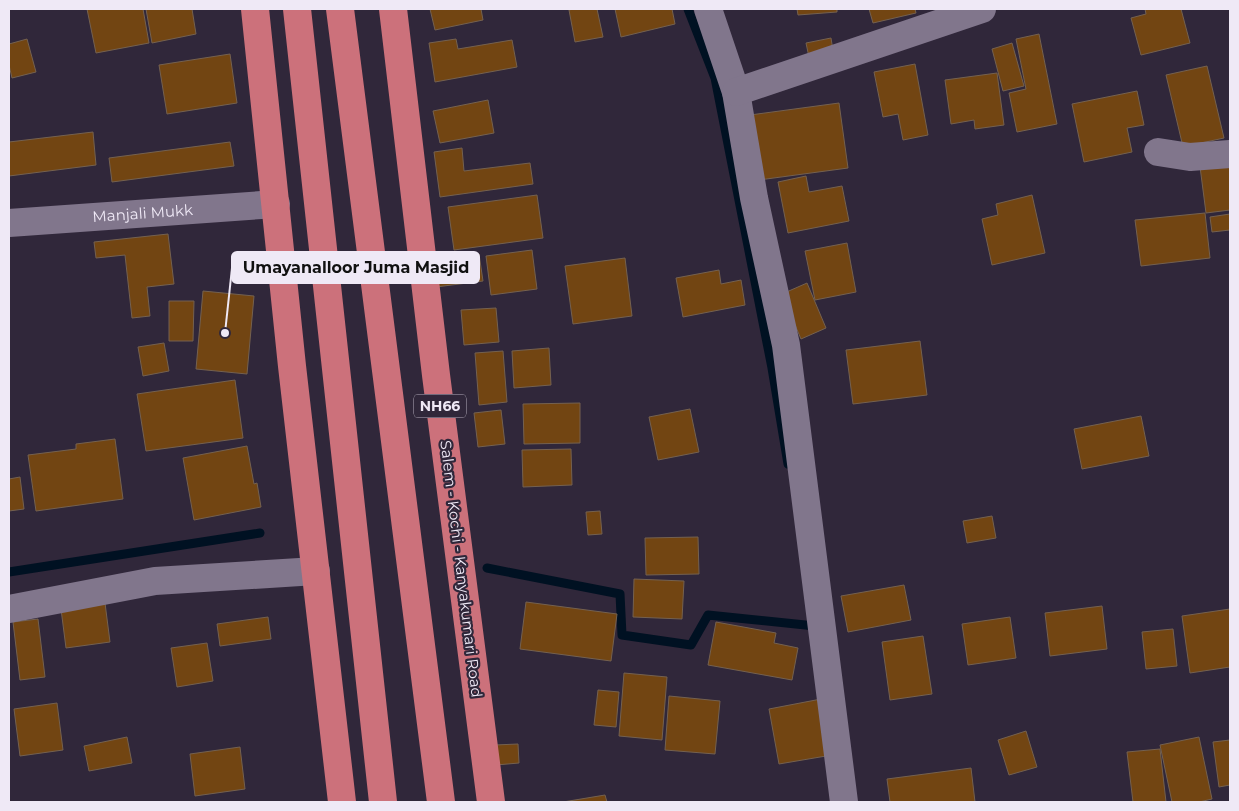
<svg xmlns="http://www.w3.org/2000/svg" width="1239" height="811" font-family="Montserrat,sans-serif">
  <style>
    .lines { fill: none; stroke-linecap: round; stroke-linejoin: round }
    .stream { stroke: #012; stroke-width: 9 }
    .building { fill: #724512; stroke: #746150 }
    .minor { stroke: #81768c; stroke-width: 28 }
    .trunk { stroke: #cc717b; stroke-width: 28 }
    .labels { text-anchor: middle; stroke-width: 4.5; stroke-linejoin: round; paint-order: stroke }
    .shield { fill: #30273a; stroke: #b6afbe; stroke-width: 1 }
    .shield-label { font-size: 14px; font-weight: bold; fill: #efe9f6 }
    .street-label { font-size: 15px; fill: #efe9f6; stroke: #30273a }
    .leader { fill: none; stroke: #efe9f6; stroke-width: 2 }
    .callout-dot { fill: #efe9f6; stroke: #30273a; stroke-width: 2 }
    .callout { fill: #efe9f6; stroke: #efe9f6; stroke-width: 2 }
    .callout-label { font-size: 16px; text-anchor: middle; font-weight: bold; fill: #111 }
  </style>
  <rect width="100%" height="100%" fill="#30273a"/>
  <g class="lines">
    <g class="stream">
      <path d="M688,9l27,69 57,290 16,96"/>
      <path d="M487,568l133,26 2,41 69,10 17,-30 107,11 -1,-4"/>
      <path d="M9,572l251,-39"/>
    </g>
  </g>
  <g class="building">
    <path d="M87,9h56l6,34 -53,10z"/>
    <path d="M146,9h46l4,25 -44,9z"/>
    <path d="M430,9h51l2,11 -48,10z"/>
    <path d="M573,9h24l6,28 -28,5 -6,-32z"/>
    <path d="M615,9h57l3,15 -54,13z"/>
    <path d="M797,9h40v3l-39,3z"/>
    <path d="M869,9h46l1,4 -43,10z"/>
    <path d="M1145,9h36l9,34 -49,12 -10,-37 15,-4z"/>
    <path d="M1039,34l18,90 -40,8 -8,-39 17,-4 -10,-50z"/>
    <path d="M831,38l3,19 -24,5 -4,-19z"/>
    <path d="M27,39l9,33 -24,6 -3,-13v-21z"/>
    <path d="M456,39l2,10 54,-9 5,27 -82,15 -6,-39z"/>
    <path d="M1012,43l12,43 -21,5 -11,-42z"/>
    <path d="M230,54l7,49 -70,11 -8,-49z"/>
    <path d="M915,64l13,71 -25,5 -5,-26 -15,3 -9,-45z"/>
    <path d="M1207,66l17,72 -41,9 -17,-72z"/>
    <path d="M997,73l7,52 -29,4 -1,-9 -23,4 -6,-44z"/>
    <path d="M1137,91l7,34 -17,3 5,24 -48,10 -12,-58z"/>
    <path d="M488,100l6,33 -54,10 -7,-32z"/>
    <path d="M839,103l9,65 -89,12 -9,-65z"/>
    <path d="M93,132l3,33 -87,11v-34z"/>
    <path d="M230,142l4,24 -122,16 -3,-24z"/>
    <path d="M462,148l2,23 66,-8 3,21 -93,13 -6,-45z"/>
    <path d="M1199,159l31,3v48l-24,3z"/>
    <path d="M806,176l3,16 33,-6 7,35 -61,12 -10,-51z"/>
    <path d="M537,195l6,43 -89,12 -6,-43z"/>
    <path d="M1032,195l13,58 -53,12 -10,-46 16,-4 -2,-11z"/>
    <path d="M1205,213l5,45 -69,8 -6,-46z"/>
    <path d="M1230,214v16l-18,2 -2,-15z"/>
    <path d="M168,234l6,50 -27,3 3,29 -18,2 -7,-63 -29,3 -2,-16z"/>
    <path d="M847,243l9,49 -41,8 -10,-49z"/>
    <path d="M532,250l5,39 -46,6 -5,-39z"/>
    <path d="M479,254l4,27 -47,6 -3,-27z"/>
    <path d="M625,258l7,58 -59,8 -8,-58z"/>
    <path d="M719,270l2,14 20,-4 4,25 -62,12 -7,-39z"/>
    <path d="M807,283l19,45 -25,11 -19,-45z"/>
    <path d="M203,291l51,5 -7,78 -51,-5z"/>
    <path d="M169,301h25l-1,40h-24z"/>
    <path d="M496,308l3,34 -35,3 -3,-35z"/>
    <path d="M920,341l7,54 -74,9 -7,-54z"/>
    <path d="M164,343l5,28 -26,5 -5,-29z"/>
    <path d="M549,348l2,37 -37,3 -2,-37z"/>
    <path d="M503,351l4,51 -28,3 -4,-52z"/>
    <path d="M235,380l8,58 -97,13 -9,-57z"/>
    <path d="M580,403v40l-56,1 -1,-40z"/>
    <path d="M690,409l9,43 -41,8 -9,-43z"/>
    <path d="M501,410l4,34 -27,3 -4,-34z"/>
    <path d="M1141,416l8,40 -67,13 -8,-40z"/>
    <path d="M115,439l8,60 -87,12 -8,-56 48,-6v-5z"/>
    <path d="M247,446l7,38 3,-1 4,24 -67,13 -11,-62z"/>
    <path d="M571,449l1,36 -49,2 -1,-37z"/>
    <path d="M20,477l4,32 -15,2v-32z"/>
    <path d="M600,511l2,23 -14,1 -2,-23z"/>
    <path d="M992,516l4,22 -29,5 -4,-22z"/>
    <path d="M698,537l1,37 -53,1 -1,-37z"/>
    <path d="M634,579l50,2 -2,38 -49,-2z"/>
    <path d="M904,585l7,35 -63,12 -7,-36z"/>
    <path d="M526,602l91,12 -6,47 -91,-12z"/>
    <path d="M105,603l5,39 -44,6 -5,-39z"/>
    <path d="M1102,606l5,43 -57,7 -5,-43z"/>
    <path d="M1230,609v58l-40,6 -8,-57z"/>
    <path d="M268,617l3,22 -51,7 -3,-22z"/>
    <path d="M1010,617l6,41 -48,7 -6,-41z"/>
    <path d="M38,619l7,58 -25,3 -7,-58z"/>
    <path d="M716,622l60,11 -2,10 24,5 -6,32 -84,-15z"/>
    <path d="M1173,629l4,37 -31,3 -4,-37z"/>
    <path d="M923,636l9,58 -42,6 -8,-58z"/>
    <path d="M207,643l6,38 -36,6 -6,-39z"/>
    <path d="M624,673l43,4 -5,63 -43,-4z"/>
    <path d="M598,690l21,2 -3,35 -22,-2z"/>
    <path d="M669,696l51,5 -5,53 -50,-4z"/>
    <path d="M821,699l11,56 -53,9 -10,-55z"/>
    <path d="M57,703l6,47 -43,6 -6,-47z"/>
    <path d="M1026,731l11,36 -28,8 -11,-35z"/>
    <path d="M127,737l5,26 -43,8 -5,-25z"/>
    <path d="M1199,737l13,62 -13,3h-27l-12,-57z"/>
    <path d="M1230,740v45l-11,2 -6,-45z"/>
    <path d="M518,744l1,19 -23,2 -1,-20z"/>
    <path d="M240,747l5,42 -50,7 -5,-42z"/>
    <path d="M1160,749l6,53h-33l-6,-50z"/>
    <path d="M971,768l4,34h-85l-3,-23z"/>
    <path d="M605,795l2,7h-44z"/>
  </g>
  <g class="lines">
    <g class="minor">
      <path d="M708,9l28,83 18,106 32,147 58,457"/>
      <path d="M736,92l246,-83"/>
      <path d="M1158,152l32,5 40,-3"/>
      <path id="s1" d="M9,223l267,-19"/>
      <path d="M9,609l146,-28 161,-10"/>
    </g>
    <g class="trunk">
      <path d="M255,9l37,357 50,436"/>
      <path d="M297,9l86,793"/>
      <path d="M340,9l101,793"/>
      <path d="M393,9l43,366 55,427"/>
    </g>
  </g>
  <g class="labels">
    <rect class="shield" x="414" y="394.5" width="52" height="23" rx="4"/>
    <g class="shield-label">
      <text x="440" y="411">NH66</text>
    </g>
    <g class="street-label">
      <text dy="5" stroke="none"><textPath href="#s1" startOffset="134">Manjali Mukk</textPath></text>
      <text transform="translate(461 569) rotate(83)" y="5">Salem - Kochi - Kanyakumari Road</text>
    </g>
  </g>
  <path class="leader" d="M225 333L232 268"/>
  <circle class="callout-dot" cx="225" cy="333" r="5"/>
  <rect class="callout" x="232" y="252" width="247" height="31" rx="5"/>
  <g class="callout-label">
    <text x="356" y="273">Umayanalloor Juma Masjid</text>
  </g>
  <rect width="1239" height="811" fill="none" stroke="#efe9f6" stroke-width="20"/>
</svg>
